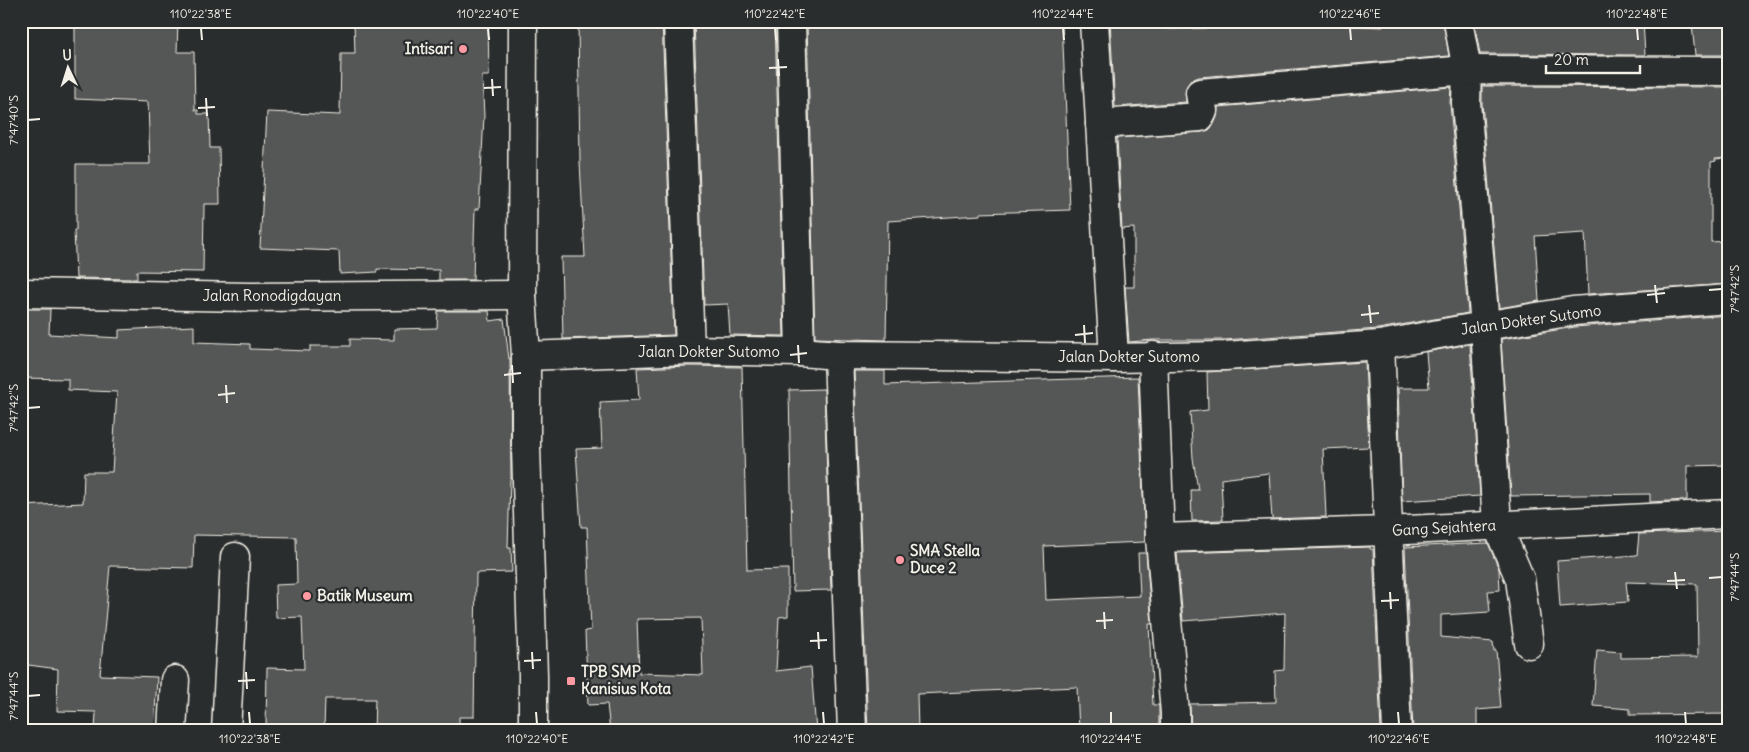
<svg xmlns="http://www.w3.org/2000/svg" width="1749" height="752" font-family="Delius,sans-serif">
  <style>
    .building { fill: #555756; stroke: #f4f1e8; fill-rule: evenodd }
    .lines { fill: none; stroke-linecap: round; stroke-linejoin: round }
    .minor-casing { stroke: #f4f1e8; stroke-width: 31 }
    .major-casing { stroke: #f4f1e8; stroke-width: 31 }
    .minor { stroke: #2a2d2e; stroke-width: 28 }
    .major { stroke: #2a2d2e; stroke-width: 28 }
    .ticks { fill: none; stroke: #f4f1e8; stroke-width: 2 }
    .poi-dot { fill: #ff9aa2; stroke: #2a2d2e; stroke-width: 2 }
    .labels { text-anchor: middle; stroke-width: 4.5; stroke-linejoin: round; paint-order: stroke }
    .poi-label { font-size: 15px; font-weight: bold; fill: #f4f1e8; stroke: #2a2d2e; text-anchor: start }
    .street-label { font-size: 15px; fill: #f4f1e8; stroke: #2a2d2e }
    .neatline { fill: none; stroke: #f4f1e8; stroke-width: 2 }
    .ticks-label { font-size: 12px; text-anchor: middle; fill: #f4f1e8 }
  </style>
  <rect width="100%" height="100%" fill="#2a2d2e"/>
  <filter id="ink" filterUnits="userSpaceOnUse"><feTurbulence type="fractalNoise" baseFrequency=".02" numOctaves="2"/><feDisplacementMap in="SourceGraphic" scale="10" xChannelSelector="R" yChannelSelector="G"/><feConvolveMatrix kernelMatrix="1 2 1 2 8 2 1 2 1" color-interpolation-filters="sRGB"/></filter>
  <g filter="url(#ink)">
    <g class="building">
      <path d="M130,21h48l-1,31h17l1,58h3v4h11l1,34h9l1,56h-16l-1,68 -66,-1v8l-61,-1 -2,-48h2v-66h74l-2,-62 -73,-3v-72l55,1z"/>
      <path d="M354,21h134l1,55h-7l2,40 -5,93h-4l-2,71h-34v-10l-62,-1v3l-37,2 -1,-23 -79,-3 7,-136 73,3 1,-61h14z"/>
      <path d="M578,21h84l12,314 -111,4 -2,-82h24l-5,-95z"/>
      <path d="M694,21h81l9,315 -54,-1 -2,-31 -24,1z"/>
      <path d="M807,21h255l8,189 -90,3v2l-92,6 -2,119 -71,-2z"/>
      <path d="M1110,21h58v8l49,-1v-7h113v4l52,2v-6h61l6,35 -250,21 -8,3 -5,7v15l-71,5z"/>
      <path d="M1474,21h169l2,34 -165,-1z"/>
      <path d="M1728,21v34h-33l-3,-31z"/>
      <path d="M1482,86l246,1v71l-13,1 1,2 -5,1v80l17,-1v43l-140,10 -3,-61 -50,3 4,65 -40,7 -17,-205z"/>
      <path d="M1451,87l-1,17 18,209 -90,16 -154,11h-71l-24,2 -4,-55h9v-59l-12,1 -5,-91 85,-6 7,-2 5,-6 3,-7 1,-10z"/>
      <path d="M21,309h29l-1,25 70,4v-8l75,-4v16l56,2v5l60,2v-5h40v-7l44,1v-11l43,-1 1,-17h51l1,10 14,-2 5,40 1,-1 1,121h-1l-2,69h3l1,24 -36,1 -2,144h-15v14h-85l1,-32h-50l-1,29h-58l1,-60 37,1 -2,-52 -26,1 -1,-33 22,-1 -1,-47 -102,-2 -1,33 -83,-2 -10,109 57,2 -3,54h-59l1,-19 -39,-1 1,-42 -37,-5v-158l62,-3 1,-31h28l5,-80 -49,-2v-11l-47,-1z"/>
      <path d="M1728,315v150l-41,1v34l-37,2v-8l-139,2 -10,-157 74,-12z"/>
      <path d="M1470,344l10,152 -78,5 -4,-113h31l-3,-36z"/>
      <path d="M1365,362l4,85 -46,2 3,68 -54,2 -3,-46 -48,6 2,41 -31,1 -1,-31h7l-5,-32 -3,-46 18,-2 -1,-38z"/>
      <path d="M690,366l52,1 5,203 41,-1v47l-9,1 -3,54 35,-4 5,64h-206l-3,-27 -19,1 -3,-74 6,-1 -4,-103h-6l-5,-78 26,-1 -2,-46 39,-2 -2,-32zM701,618l2,57 -64,-2 -2,-54z"/>
      <path d="M854,371h31v14l253,-8 7,165 -101,4 2,54 94,-4 -2,-43h8l6,71h-3l4,81h6v26h-80l-2,-44 -160,7 1,37h-50z"/>
      <path d="M824,389l7,201 -38,1 -4,-201z"/>
      <path d="M1728,531v183l-98,1v-6l-37,-3 4,-56 24,2v6l77,-1 -1,-73 -71,-2 2,20 -68,5 -3,-46 80,-6 2,-21z"/>
      <path d="M1488,543l11,26 1,21 -12,1 2,21 -49,3v22l52,5 1,9 2,-1 5,58 -24,2v21h-64l-8,-184z"/>
      <path d="M1370,547v2h3l8,182h-190l-1,-27 86,-2 -1,-31 9,-1 1,-57 -102,8 -6,-68z"/>
    </g>
    <g class="lines">
      <defs>
        <g id="minor">
          <path d="M678,21l12,329"/>
          <path d="M791,21l9,331"/>
          <path d="M1094,21l20,337"/>
          <path d="M1458,21l9,49 -1,33 19,223 12,199 23,54 9,65"/>
          <path d="M1100,124l100,-7 3,-6 -3,-18 267,-23 261,1"/>
          <path d="M21,293l229,4 272,-2"/>
          <path d="M1380,345l17,386"/>
          <path d="M838,355l14,376"/>
          <path d="M526,356l164,-6 110,2 38,3 276,3 111,-2 155,-11 75,-14 118,-20 155,-12"/>
          <path d="M1153,356l7,182 15,175v18"/>
          <path d="M1160,538l227,-7 341,-17"/>
          <path d="M172,731l3,-51"/>
          <path d="M226,731l9,-174"/>
        </g>
        <path id="major" d="M523,21l-1,274 4,61v92l7,227v56"/>
      </defs>
      <use href="#minor" class="minor-casing"/>
      <use href="#major" class="major-casing"/>
      <use href="#minor" class="minor"/>
      <use href="#major" class="major"/>
    </g>
  </g>
  <path class="ticks" d="M201,28l1,12M488,28l1,12M775,28l1,12M1063,28l1,12M1350,28l1,12M1637,28l1,12M778,59l1,17M769,68l18,-1M492,79l1,17M484,88l17,-1M206,98l1,18M198,108l17,-1M28,120l12,-1M1655,285l2,18M1709,290l13,-1M1647,295l18,-2M1369,305l2,18M1361,315l18,-2M1084,325l1,18M1075,335l18,-2M798,345l1,18M790,355l17,-2M512,365l1,18M504,375l17,-2M226,385l1,18M218,395l17,-2M28,408l12,-1M1675,572l2,17M1709,578l13,-1M1667,581l18,-1M1390,592l1,17M1381,601l18,-1M1104,612l1,17M1096,621l17,-1M818,632l1,17M810,641l17,-1M532,652l1,17M524,661l17,-1M246,672l1,17M238,681l17,-1M28,696l12,-1M249,712l1,12M536,712l1,12M823,712l1,12M1111,712v12M1398,712l1,12M1685,712l1,12"/>
  <g class="poi-dot">
    <circle cx="463" cy="49" r="5"/>
    <circle cx="900" cy="560" r="5"/>
    <circle cx="307" cy="596" r="5"/>
    <rect x="566" y="676" width="10" height="10" rx="2.5"/>
  </g>
  <g class="labels">
    <g class="poi-label">
      <text x="453" y="54" text-anchor="end">Intisari</text>
      <text x="910" y="556">SMA Stella<tspan x="910" dy="17">Duce 2</tspan></text>
      <text x="317" y="601">Batik Museum</text>
      <text x="581" y="677">TPB SMP<tspan x="581" dy="17">Kanisius Kota</tspan></text>
    </g>
    <g class="street-label">
      <text x="272" y="301">Jalan Ronodigdayan</text>
      <text transform="translate(1531 320) rotate(-8)" y="5">Jalan Dokter Sutomo</text>
      <text x="709" y="357">Jalan Dokter Sutomo</text>
      <text x="1129" y="362">Jalan Dokter Sutomo</text>
      <text transform="translate(1444 528) rotate(-3)" y="5">Gang Sejahtera</text>
    </g>
  </g>
  <rect width="1749" height="752" fill="none" stroke="#2a2d2e" stroke-width="55"/>
  <g transform="translate(68 68) rotate(356)" stroke="#2a2d2e" stroke-width="4" paint-order="stroke">
  <path d="M0-4L9 19L0 12L-9 19Z" fill="#f4f1e8"/>
  <text y="-8" font-size="14" font-weight="bold" text-anchor="middle" fill="#f4f1e8">U</text>
  </g>
  <path d="M1546 65v8h94v-8" fill="none" stroke="#f4f1e8" stroke-width="2.5"/>
  <text x="1554" y="65" font-size="15" fill="#f4f1e8" stroke="#2a2d2e" stroke-width="4" paint-order="stroke">20 m</text>
  <rect x="28" y="28" width="1694" height="696" class="neatline"/>
  <g class="ticks-label">
    <text x="201" y="18">110°22'38"E</text>
    <text x="488" y="18">110°22'40"E</text>
    <text x="775" y="18">110°22'42"E</text>
    <text x="1063" y="18">110°22'44"E</text>
    <text x="1350" y="18">110°22'46"E</text>
    <text x="1637" y="18">110°22'48"E</text>
    <text transform="translate(14 120) rotate(-90)" y="4">7°47'40"S</text>
    <text transform="translate(1735 289) rotate(-90)" y="4">7°47'42"S</text>
    <text transform="translate(14 408) rotate(-90)" y="4">7°47'42"S</text>
    <text transform="translate(1735 577) rotate(-90)" y="4">7°47'44"S</text>
    <text transform="translate(14 696) rotate(-90)" y="4">7°47'44"S</text>
    <text x="250" y="743">110°22'38"E</text>
    <text x="537" y="743">110°22'40"E</text>
    <text x="824" y="743">110°22'42"E</text>
    <text x="1111" y="743">110°22'44"E</text>
    <text x="1399" y="743">110°22'46"E</text>
    <text x="1686" y="743">110°22'48"E</text>
  </g>
</svg>
